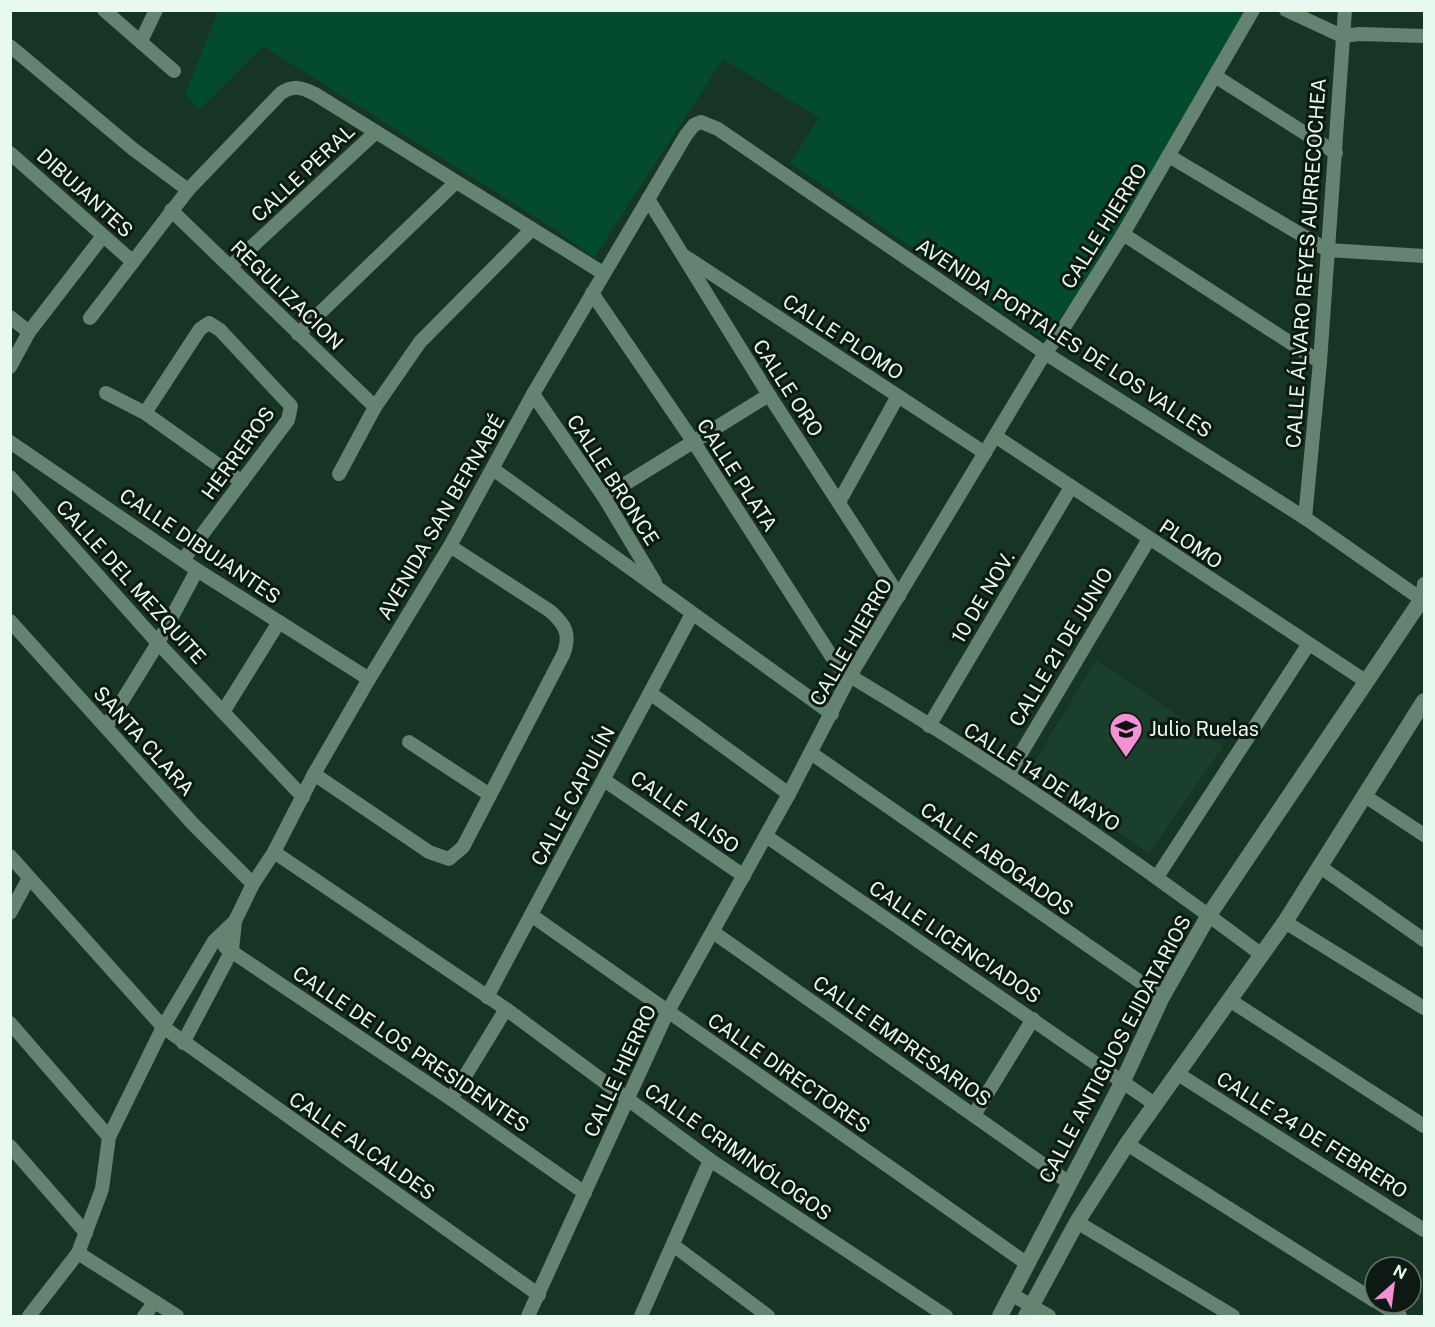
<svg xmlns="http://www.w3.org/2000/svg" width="1435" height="1327" font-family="'Public Sans',sans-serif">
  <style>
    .built { fill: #1a402d }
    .green { fill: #034a2e }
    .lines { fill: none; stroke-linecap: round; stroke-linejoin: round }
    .minor { stroke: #648371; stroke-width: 14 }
    .tertiary { stroke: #648371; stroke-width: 16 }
    .labels { text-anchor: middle; stroke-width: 6; stroke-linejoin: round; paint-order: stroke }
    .street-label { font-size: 20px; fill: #e8f9ef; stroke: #0d1912 }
    .poi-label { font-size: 20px; fill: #e8f9ef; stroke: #0d1912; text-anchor: start }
  </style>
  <rect width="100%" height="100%" fill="#173525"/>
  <path class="built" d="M1096,660l127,86 -74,107 -120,-82z"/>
  <path class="green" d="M218,11h1033l-176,286 -31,42 -254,-176 29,-45 -96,-59 -129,199 -38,-28 -293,-184 -64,64 -14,-15z"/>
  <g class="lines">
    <g class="minor">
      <path d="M104,10l70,61"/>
      <path d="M1286,10l56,26 18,-2 64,2"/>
      <path d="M141,41l15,-31"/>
      <path d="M10,46l123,103 55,41"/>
      <path d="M1215,76l121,77"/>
      <path d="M10,153l123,109"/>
      <path d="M1169,156l158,94 97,6"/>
      <path d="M648,199l121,196 130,201"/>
      <path d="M171,210l204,197"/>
      <path d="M1123,234l197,128"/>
      <path d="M686,257l299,196"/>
      <path d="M231,266l145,-134"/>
      <path d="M592,293l103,151 142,221 13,11c142,85 279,179 412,279"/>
      <path d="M10,317l19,15"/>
      <path d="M90,318l98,-128 93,-97c13,-8 20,-6 34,1l288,179"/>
      <path d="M298,334l157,-151"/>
      <path d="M10,367l19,-35 74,-96"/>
      <path d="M106,393l39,20 97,69"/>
      <path d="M533,394l71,103 51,85"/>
      <path d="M145,413l55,-84 9,-6 11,7 71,76 -3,14 -105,140"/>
      <path d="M995,436l372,246"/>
      <path d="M10,442l187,128 172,109"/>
      <path d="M493,469l339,245"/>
      <path d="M339,474l36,-67 45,-65 112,-113"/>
      <path d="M10,477l148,166 145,154"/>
      <path d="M604,497l165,-102"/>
      <path d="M839,502l59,-106"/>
      <path d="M1305,518l15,-156 25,-352"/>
      <path d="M1422,600l2,-16"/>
      <path d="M10,621l183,203 60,60"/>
      <path d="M650,693l139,101"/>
      <path d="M223,712l56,-90"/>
      <path d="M929,726l142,-239"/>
      <path d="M106,727l52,-84 39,-73"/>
      <path d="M409,742l81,53"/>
      <path d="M811,753l351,244"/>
      <path d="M314,774l115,78 20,7 14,-12 100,-192c8,-20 3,-30 -13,-44l-100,-65"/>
      <path d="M1008,775l141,-236"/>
      <path d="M604,780l140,96"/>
      <path d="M1365,796l59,39"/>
      <path d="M766,836l390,269"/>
      <path d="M274,852l232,157 204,151 236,156"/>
      <path d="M10,856l153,171 376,268"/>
      <path d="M1319,866l105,74"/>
      <path d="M1157,877l151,-232"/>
      <path d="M10,913l19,-35"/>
      <path d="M531,915l495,348"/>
      <path d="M1285,922l139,86"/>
      <path d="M713,932l355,250"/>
      <path d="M225,947l226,152 134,94"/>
      <path d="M487,997l205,-383"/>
      <path d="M1231,1001l193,125"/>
      <path d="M10,1023l99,114"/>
      <path d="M183,1043l49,-93 3,-29 18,-37 21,-32 40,-78 55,-95 81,-133 83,-152 153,-259 8,-10 7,-3 17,7 327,224 260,165 119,83"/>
      <path d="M1178,1074l246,156"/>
      <path d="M451,1099l55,-90"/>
      <path d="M974,1115l59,-96"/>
      <path d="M1127,1144l248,157"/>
      <path d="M10,1146l76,87"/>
      <path d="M1077,1222l156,94"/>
      <path d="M673,1245l95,71"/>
      <path d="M78,1253l99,63"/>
      <path d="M1011,1294l38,22"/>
      <path d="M1379,1303l21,13"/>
      <path d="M29,1316l49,-63 24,-64 7,-52 54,-110 51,-86 21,-20"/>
      <path d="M144,1316l11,-14"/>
      <path d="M528,1316l139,-303 122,-219 61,-118 195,-323 16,-21 62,-98 130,-224"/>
      <path d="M641,1316l69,-156"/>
    </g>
    <g class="tertiary">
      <path d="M1000,1316l123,-235 39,-84 47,-82 215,-319"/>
      <path d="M1026,1316l51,-94 50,-78 158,-222 139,-221"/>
    </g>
  </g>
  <defs>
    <symbol id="school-pin" viewBox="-11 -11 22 30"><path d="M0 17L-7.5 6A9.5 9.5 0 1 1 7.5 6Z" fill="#f391d5" stroke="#0d1912"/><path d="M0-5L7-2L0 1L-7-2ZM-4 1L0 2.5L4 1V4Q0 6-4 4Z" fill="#111"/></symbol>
  </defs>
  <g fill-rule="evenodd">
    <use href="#school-pin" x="1107" y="710" width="38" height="52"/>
  </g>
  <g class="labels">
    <g class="street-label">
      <text transform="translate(303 173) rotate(-43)" y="7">CALLE PERAL</text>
      <text transform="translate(85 193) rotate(42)" y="7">DIBUJANTES</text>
      <text transform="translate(1104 226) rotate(-58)" y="7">CALLE HIERRO</text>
      <text transform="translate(1306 263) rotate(-86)" y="7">CALLE ÁLVARO REYES AURRECOCHEA</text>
      <text transform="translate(287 295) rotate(44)" y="7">REGULIZACION</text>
      <text transform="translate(843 337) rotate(33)" y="7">CALLE PLOMO</text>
      <text transform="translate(1064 338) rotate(33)" y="7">AVENIDA PORTALES DE LOS VALLES</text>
      <text transform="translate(788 388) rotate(57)" y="7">CALLE ORO</text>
      <text transform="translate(238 453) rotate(-54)" y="7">HERREROS</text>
      <text transform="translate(737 475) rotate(57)" y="7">CALLE PLATA</text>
      <text transform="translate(613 480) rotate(57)" y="7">CALLE BRONCE</text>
      <text transform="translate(441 517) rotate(-60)" y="7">AVENIDA SAN BERNABÉ</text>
      <text transform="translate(1191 544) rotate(34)" y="7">PLOMO</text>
      <text transform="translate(200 546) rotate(34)" y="7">CALLE DIBUJANTES</text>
      <text transform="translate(131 582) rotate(48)" y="7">CALLE DEL MEZQUITE</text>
      <text transform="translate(983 597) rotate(-59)" y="7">10 DE NOV.</text>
      <text transform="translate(851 642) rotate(-60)" y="7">CALLE HIERRO</text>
      <text transform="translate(1061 647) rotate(-59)" y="7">CALLE 21 DE JUNIO</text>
      <text transform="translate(144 741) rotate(48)" y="7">SANTA CLARA</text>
      <text transform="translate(1042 777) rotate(33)" y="7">CALLE 14 DE MAYO</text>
      <text transform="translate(573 796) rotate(-62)" y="7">CALLE CAPULÍN</text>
      <text transform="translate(685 812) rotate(35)" y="7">CALLE ALISO</text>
      <text transform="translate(997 859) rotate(35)" y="7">CALLE ABOGADOS</text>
      <text transform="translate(955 942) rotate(34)" y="7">CALLE LICENCIADOS</text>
      <text transform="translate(902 1041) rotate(35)" y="7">CALLE EMPRESARIOS</text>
      <text transform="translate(411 1049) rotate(34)" y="7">CALLE DE LOS PRESIDENTES</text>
      <text transform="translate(1115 1049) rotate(-62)" y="7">CALLE ANTIGUOS EJIDATARIOS</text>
      <text transform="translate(620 1071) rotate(-65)" y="7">CALLE HIERRO</text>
      <text transform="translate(789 1073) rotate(35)" y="7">CALLE DIRECTORES</text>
      <text transform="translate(1312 1135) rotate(32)" y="7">CALLE 24 DE FEBRERO</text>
      <text transform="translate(362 1146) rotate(35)" y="7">CALLE ALCALDES</text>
      <text transform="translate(738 1152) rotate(35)" y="7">CALLE CRIMINÓLOGOS</text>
    </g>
    <g class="poi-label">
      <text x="1149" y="736">Julio Ruelas</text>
    </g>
  </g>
  <rect width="1435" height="1327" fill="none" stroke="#e8f9ef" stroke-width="24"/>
  <g transform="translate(1393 1285) rotate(28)"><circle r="28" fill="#0d1912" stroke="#65736a" stroke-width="1.5"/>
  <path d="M0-4.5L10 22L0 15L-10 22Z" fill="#f391d5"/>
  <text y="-9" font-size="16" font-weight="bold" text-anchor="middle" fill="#e8f9ef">N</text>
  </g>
</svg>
